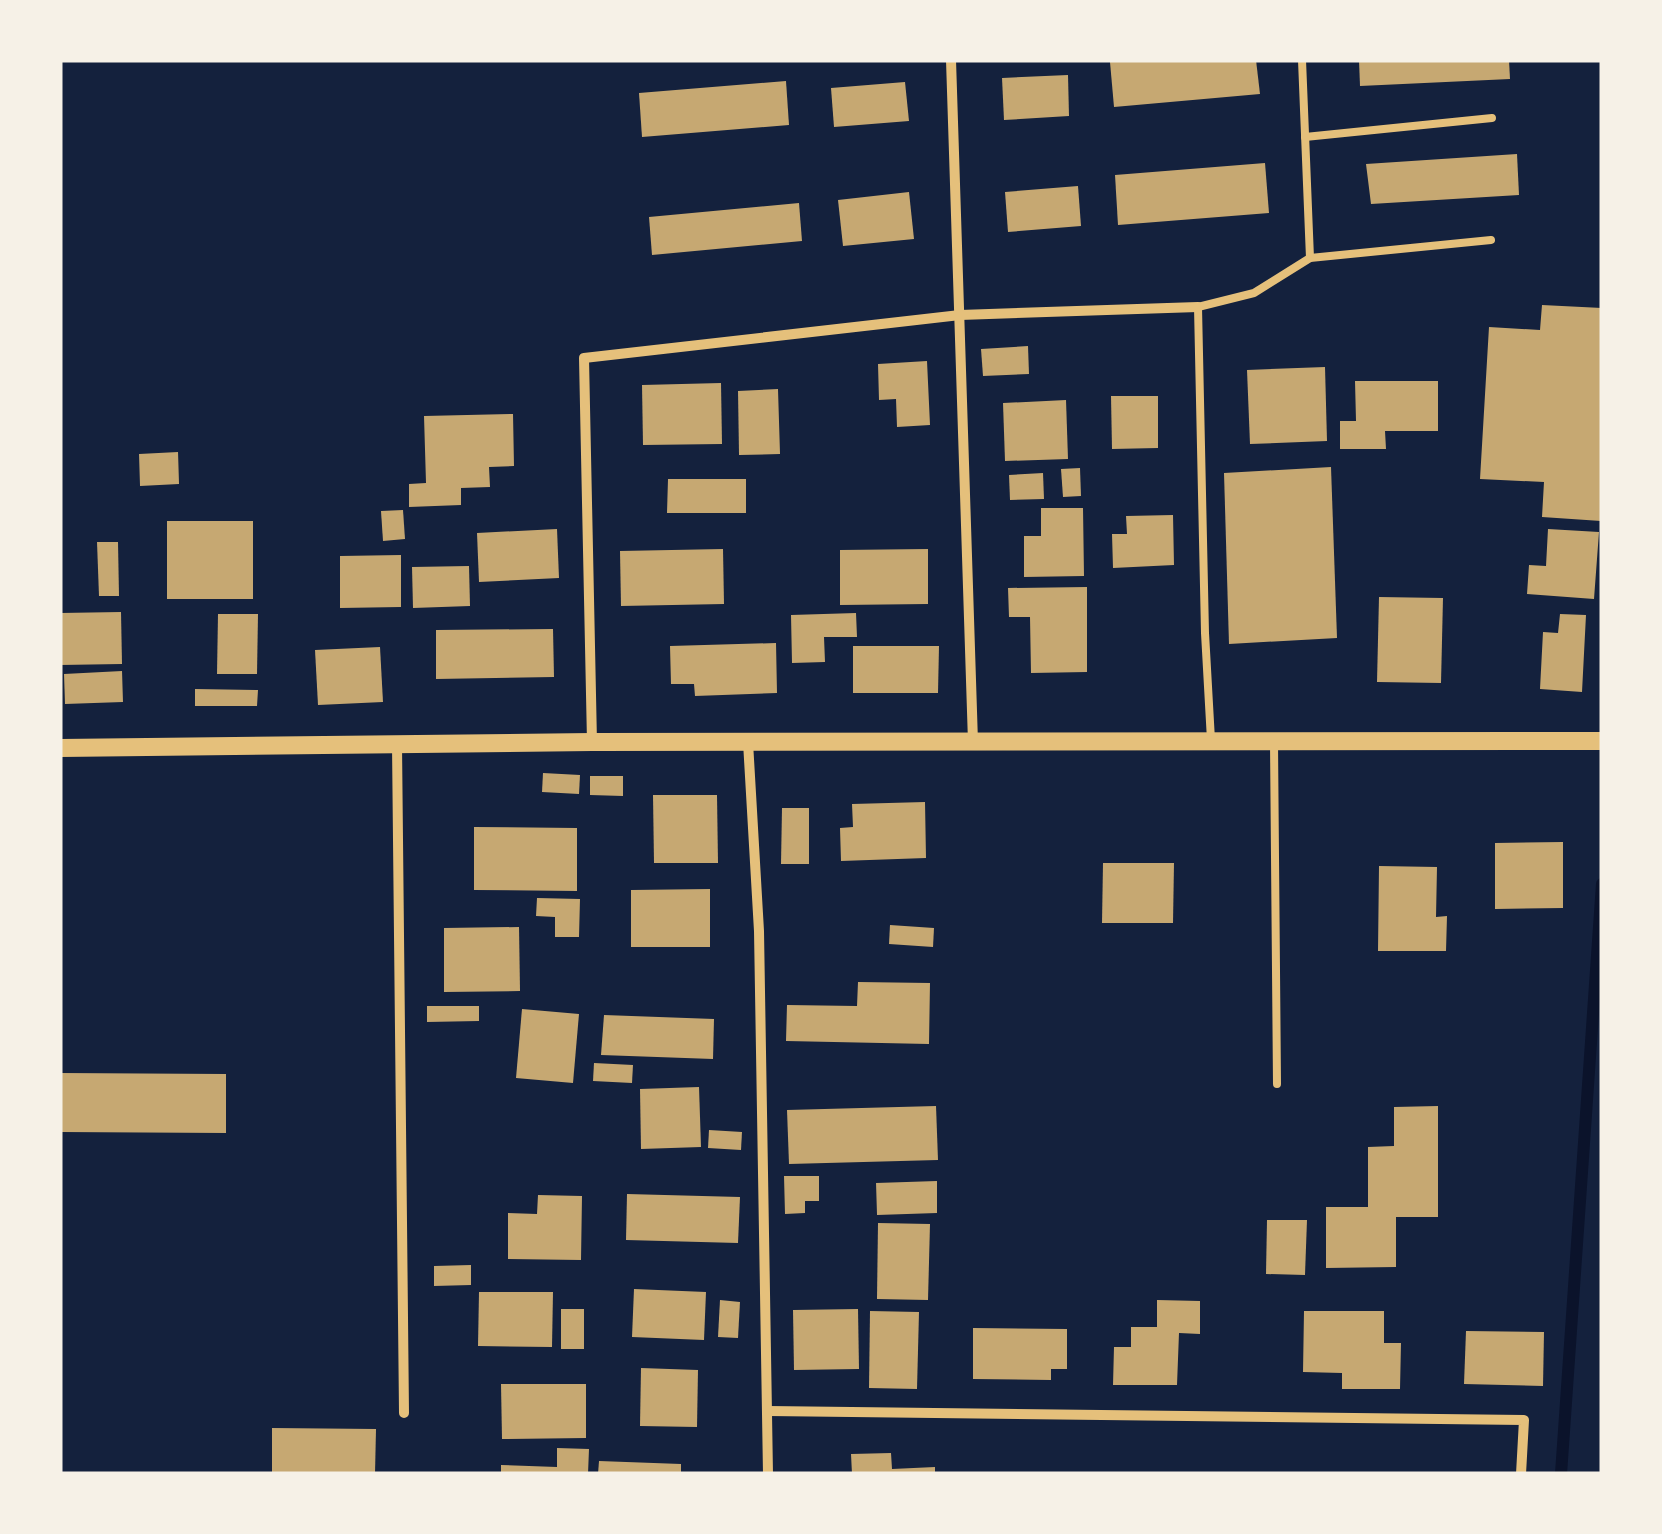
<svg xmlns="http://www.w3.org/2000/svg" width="1662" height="1534" font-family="Georgia,serif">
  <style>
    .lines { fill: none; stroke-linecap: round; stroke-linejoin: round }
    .stream { stroke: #0b132b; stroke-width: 12 }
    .building { fill: #c6a872 }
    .service { stroke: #e5c07b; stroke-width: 8 }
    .minor { stroke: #e5c07b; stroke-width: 10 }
    .tertiary { stroke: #e5c07b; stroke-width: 18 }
  </style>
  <rect width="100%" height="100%" fill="#14213d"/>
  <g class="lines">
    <path class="stream" d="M1561,1474l41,-590"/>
  </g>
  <g class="building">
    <path d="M1131,60h125l4,34 -146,13 -4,-45z"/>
    <path d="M1359,60h150l1,19 -150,7z"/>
    <path d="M1068,75l1,41 -65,4 -2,-42z"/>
    <path d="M786,81l3,44 -147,12 -3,-44z"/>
    <path d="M905,82l4,39 -75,6 -3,-39z"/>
    <path d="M1517,154l2,41 -148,9 -5,-40z"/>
    <path d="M1265,163l4,50 -151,12 -3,-50z"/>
    <path d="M1078,186l3,40 -73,6 -3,-40z"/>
    <path d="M909,192l5,47 -71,7 -5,-46z"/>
    <path d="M799,203l3,38 -150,14 -3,-38z"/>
    <path d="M1542,305l60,3 -1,213 -59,-4 2,-35 -64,-3 9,-152 51,3z"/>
    <path d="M1028,346l1,28 -46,2 -2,-27z"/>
    <path d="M927,361l3,64 -33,2 -1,-28 -17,1 -1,-36z"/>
    <path d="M1325,367l2,74 -77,3 -3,-74z"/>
    <path d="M1355,381h83v50h-53l1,18h-46v-28h16z"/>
    <path d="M721,383l1,61 -79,1 -1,-60z"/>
    <path d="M778,389l2,65 -41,1 -1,-64z"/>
    <path d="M1111,396h47v52l-46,1z"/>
    <path d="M1066,400l2,59 -63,2 -2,-58z"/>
    <path d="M513,414l1,52 -25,1 1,20 -29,1v17l-52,2v-23l17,-1 -2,-67z"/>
    <path d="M178,452l1,32 -39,2 -1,-32z"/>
    <path d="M1331,467l6,171 -108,6 -5,-171z"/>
    <path d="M1080,468l1,28 -18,1 -2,-28z"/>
    <path d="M1043,473l1,26 -34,1 -1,-25z"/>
    <path d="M668,479h78v34h-79z"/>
    <path d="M1041,508h42l1,68 -60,1v-41h17z"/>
    <path d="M403,510l2,29 -22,2 -2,-30z"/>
    <path d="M1173,515l1,50 -61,3 -1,-34h15l-1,-18z"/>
    <rect x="167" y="521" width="86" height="78"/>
    <path d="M557,529l2,49 -80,4 -2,-49z"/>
    <path d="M1548,529l51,3 -5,67 -67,-5 2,-29 17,1z"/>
    <path d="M97,542h21l1,54h-20z"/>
    <path d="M723,549l1,55 -103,2 -1,-55z"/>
    <path d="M928,549v55l-88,1v-55z"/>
    <path d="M401,555v52l-61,1v-52z"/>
    <path d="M469,566l1,40 -57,2 -1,-41z"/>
    <path d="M1087,587v85l-56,1 -1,-56h-21l-1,-29z"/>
    <path d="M1379,597l64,1 -2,85 -64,-1z"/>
    <path d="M121,612l1,52 -62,1v-52z"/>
    <path d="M856,613l1,24h-33l1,25 -33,1 -1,-48z"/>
    <path d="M218,614h40l-1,60h-40z"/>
    <path d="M1560,614l26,1 -4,77 -42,-3 3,-57 15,1z"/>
    <path d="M553,629l1,48 -118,2v-49z"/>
    <path d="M776,643l1,50 -82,3 -1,-12h-23l-1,-38z"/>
    <path d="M853,646h86l-1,47h-85z"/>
    <path d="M380,647l3,55 -65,3 -3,-55z"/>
    <path d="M122,671l1,31 -58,2 -1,-30z"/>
    <path d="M195,689l63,1 -1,16h-62z"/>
    <path d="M543,773l37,2 -1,19 -37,-2z"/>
    <path d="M590,776h33v20l-33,-1z"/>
    <path d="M653,795h64l1,68h-64z"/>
    <path d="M925,802l1,56 -85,3 -1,-33 13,-1 -1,-23z"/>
    <path d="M782,808h27v56h-28z"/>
    <path d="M474,827l103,1v63l-103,-1z"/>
    <path d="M1563,842v66l-68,1v-66z"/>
    <path d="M1103,863h71l-1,60h-71z"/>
    <path d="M1379,866l58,1 -1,50 11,-1 -1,35h-68z"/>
    <path d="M710,889v58h-79v-57z"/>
    <path d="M537,898l43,1 -1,38h-24v-20l-19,-1z"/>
    <path d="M890,925l44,3 -1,19 -44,-3z"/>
    <path d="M519,927l1,64 -76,1v-64z"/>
    <path d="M858,982l72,1 -1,61 -143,-3 1,-36 70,1z"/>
    <path d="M427,1006h52v15l-52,1z"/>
    <path d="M522,1009l57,5 -6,69 -57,-5z"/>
    <path d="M604,1015l110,4 -1,40 -112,-4z"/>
    <path d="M594,1063l39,2 -1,18 -39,-2z"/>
    <path d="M60,1073l166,1v59l-166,-1z"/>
    <path d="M699,1087l2,60 -60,2 -1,-60z"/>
    <path d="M936,1106l2,54 -149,4 -2,-54z"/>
    <path d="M1438,1106v111h-42v50l-70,1v-61h42v-60l26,-1v-39z"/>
    <path d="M709,1130l33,2 -1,18 -33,-2z"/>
    <path d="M784,1176h35v25h-14v12l-20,1z"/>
    <path d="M937,1181v32l-60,2 -1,-32z"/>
    <path d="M627,1194l113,3 -2,46 -112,-3z"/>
    <path d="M538,1195l44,1 -1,64 -73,-1v-46l29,1z"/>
    <path d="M1267,1220h40l-2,55 -39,-1z"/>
    <path d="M878,1223l52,1 -2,76 -51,-1z"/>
    <path d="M471,1265v20l-37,1v-20z"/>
    <path d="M634,1289l72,3 -2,48 -72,-3z"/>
    <path d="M479,1292h74l-1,55 -74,-1z"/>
    <path d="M720,1300l20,2 -2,36 -20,-1z"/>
    <path d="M1157,1300l43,1v33l-21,-1 -2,52h-64l1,-38h17v-20h26z"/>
    <rect x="561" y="1309" width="23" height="40"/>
    <path d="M858,1309l1,60 -65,1 -1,-60z"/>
    <path d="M870,1311l49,1 -2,77 -48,-1z"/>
    <path d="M1304,1311h80v32h17l-1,46h-58v-16l-39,-1z"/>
    <path d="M973,1328l94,1v40h-16v11l-78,-1z"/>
    <path d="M1466,1331l78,1 -1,54 -79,-2z"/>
    <path d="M641,1368l57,2 -1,57 -57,-1z"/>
    <path d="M501,1384h85v54l-84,1z"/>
    <path d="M272,1428l104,1 -1,45h-103z"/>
    <path d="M557,1448l32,1 -1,25h-87v-9l56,2z"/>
    <path d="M891,1453l1,16 43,-2v7h-83l-1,-20z"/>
    <path d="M599,1461l82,3v10h-83z"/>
  </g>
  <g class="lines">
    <g class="service">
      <path d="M1305,137l187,-19"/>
      <path d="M1310,258l181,-18"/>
      <path d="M1211,740l-6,-107 -7,-326 56,-14 56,-35 -8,-198"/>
      <path d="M1274,743l3,341"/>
    </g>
    <g class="minor">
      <path d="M951,60l22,682"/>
      <path d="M592,742l-8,-384 376,-43 238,-8"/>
      <path d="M748,742l11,189 9,543"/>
      <path d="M397,744l7,669"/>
      <path d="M768,1411l756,9 -3,54"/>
    </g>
    <path class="tertiary" d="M60,748l532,-6 1010,-1"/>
  </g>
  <rect width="1662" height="1534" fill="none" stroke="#f6f1e7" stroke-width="125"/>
</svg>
